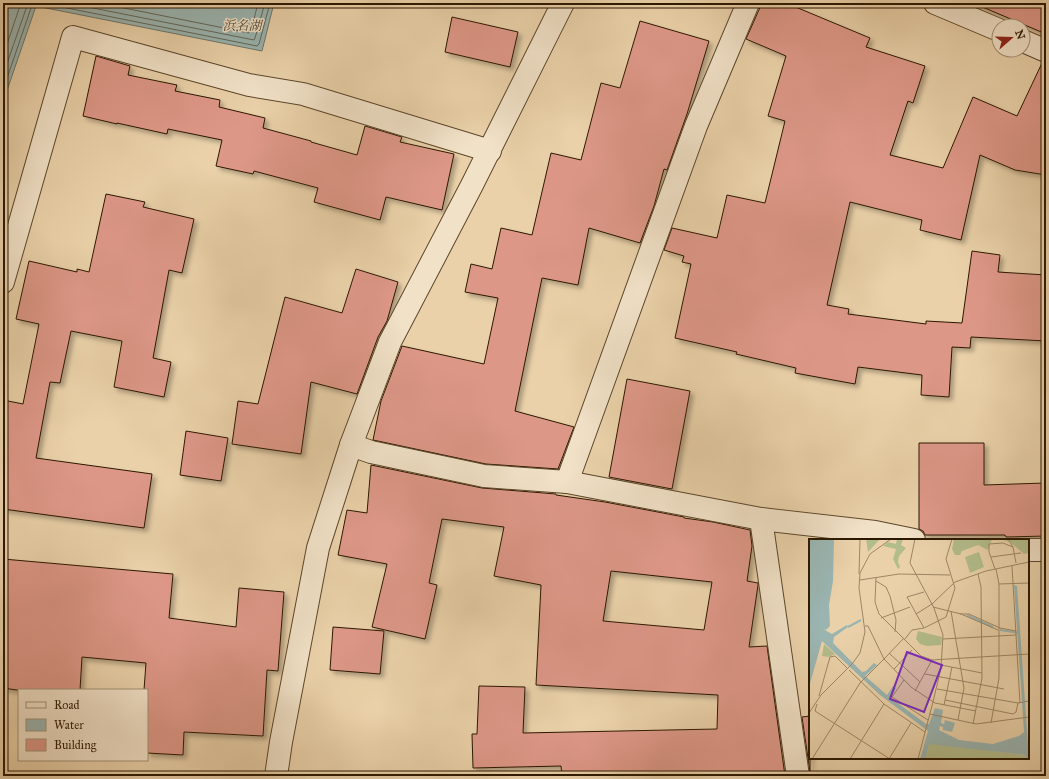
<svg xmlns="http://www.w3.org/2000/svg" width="1049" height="779" font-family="'IM FELL Great Primer','Noto Serif JP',serif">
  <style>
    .water { fill: #9ab5b1; stroke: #6e766a }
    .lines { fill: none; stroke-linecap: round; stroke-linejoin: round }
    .shore { stroke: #636658; stroke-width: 1 }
    .building { fill: #dd9787; stroke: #2c1800; fill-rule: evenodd; filter: url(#shadow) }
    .minor-casing { stroke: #5c462a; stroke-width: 24 }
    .minor { stroke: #f1e1c7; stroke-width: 22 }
    .labels { text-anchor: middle; stroke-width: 3; stroke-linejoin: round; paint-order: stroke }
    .water-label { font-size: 13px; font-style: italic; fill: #4d4735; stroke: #f1e1c7 }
    .inset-river { fill: none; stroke: #9ab5b1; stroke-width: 2 }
    .inset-road { fill: none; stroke: #9e8765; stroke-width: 1 }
    .view { fill: #7b2cbf; fill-opacity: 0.15; stroke: #7b2cbf; stroke-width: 2 }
    .inset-edge { fill: none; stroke: #2c1800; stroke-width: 2 }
  </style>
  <defs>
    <filter id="shadow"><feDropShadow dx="3.5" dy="3.5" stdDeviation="2" flood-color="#0004"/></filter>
  </defs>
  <rect width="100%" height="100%" fill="#ead1a9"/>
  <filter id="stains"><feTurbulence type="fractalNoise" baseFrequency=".005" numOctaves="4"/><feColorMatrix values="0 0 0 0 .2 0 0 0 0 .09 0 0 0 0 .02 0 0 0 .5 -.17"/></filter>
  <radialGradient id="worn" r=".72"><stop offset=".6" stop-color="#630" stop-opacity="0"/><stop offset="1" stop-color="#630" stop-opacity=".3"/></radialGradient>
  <path class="water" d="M3,3h271l-12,48 -226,-45 -33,96z"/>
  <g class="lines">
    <g class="shore">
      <path d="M42,3l215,43 2,-2 11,-41"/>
      <path d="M68,3l186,37 1,-2 10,-35"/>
      <path d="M99,3l150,30 2,-2 7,-28"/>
      <path d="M3,56l18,-53"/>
      <path d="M3,75l25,-72"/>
      <path d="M3,90l29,-85 2,-2"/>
    </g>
  </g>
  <g class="building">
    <path d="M762,3h24l84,35 -4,9 59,19 -12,37 -5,-2 -18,54 53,13 30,-71 44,19 25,-53h4v112l-31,-5 -35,-15 -19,85 -41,-10 2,-10 -72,-18 -23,103 22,4 -1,5 78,10v-3l36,2 10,-72 28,4 -2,17 48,3v66l-75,-4 -1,11 -18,-1 -3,50 -28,-2 1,-20 -64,-8 -3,17 -60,-11 1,-5 -60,-14 1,-2 -62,-14 16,-74 -9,-2 2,-6 -20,-6 8,-22 45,10 10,-43 38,8 20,-82 -17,-5 18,-60 -40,-17z"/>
    <path d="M973,3h73v31z"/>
    <path d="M452,17l66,15 -8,35 -65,-15z"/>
    <path d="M640,21l69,20 -22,73 -20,56 -3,-1 -10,37 -14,37 -51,-15 -11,57 -36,-7 -27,133 59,16 -16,42 -72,-5 -113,-24 8,-39 21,-55 82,18 14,-66 -33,-6 6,-28 21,5 9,-41 31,7 19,-82 30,7 20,-77 19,5z"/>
    <path d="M96,56l34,10 -2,9 49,10 -2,6 45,9 -1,7 46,11 -2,10 48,13v1l46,13 8,-29 37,11 -2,5 54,12 -12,56 -56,-13 -6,23 -66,-18 4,-14 -64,-17 -1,3 -37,-8 6,-26 -54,-11 -1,5 -50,-11v1l-34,-8z"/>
    <path d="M106,194l39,8 -2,5 51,12 -12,54 -13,-3 -16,88 18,4 -7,35 -50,-10 8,-46 -51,-10 -11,52 -10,-1 -14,76 116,16 -8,54 -141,-19v-109l20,4 16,-80 -23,-5 13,-58 48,11v-3l12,3z"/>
    <path d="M356,269l42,13 -11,39 -9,16 -21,57 -46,-12 -10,72 -69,-10 6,-43 20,3 27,-107 57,16z"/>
    <path d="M627,379l63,12 -18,98 -63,-12z"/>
    <path d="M186,431l42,7 -7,43 -41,-6z"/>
    <path d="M919,443h65v42l62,-2v53l-40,1 -1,-2h-80l-2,-4 -4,-2z"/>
    <path d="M371,465l111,23 74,6v1l49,7 79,15v1l29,4 37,8 2,16 -5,35 11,2v2l-9,62 18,-1 18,130h-223l-1,-10 -88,2 -1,-34h5l2,-48 46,1 -2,46 194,-4 1,-34 -182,-10 5,-100 -47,-9 10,-49 -62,-8 -13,64 8,2 -12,54 -53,-12 15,-63 -49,-9 9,-45 20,3zM611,571l101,11 -8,48 -101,-9z"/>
    <path d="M3,559l170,15 -4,44 67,9 3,-39 45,4 -6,79 -11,-1 -4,66 -79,-4 -1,23 -36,-2v-63h-3l2,-27 -64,-6 -2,33h-63l-14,-2z"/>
    <path d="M333,627l51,4 -4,43 -50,-4z"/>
    <path d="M810,716v56l-8,-55z"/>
  </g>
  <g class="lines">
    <defs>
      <g id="minor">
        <path d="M935,3l64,27"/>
        <path d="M1023,41l23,10"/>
        <path d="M3,282l70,-245 176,48 54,9 187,57"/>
        <path d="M351,445l20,7 113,24 83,6 194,37 114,13 39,8"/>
        <path d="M567,482l129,-356 52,-123"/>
        <path d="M761,519l37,257"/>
        <path d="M1028,550h18"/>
        <path d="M276,776l5,-34 37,-194 33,-103 39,-103 82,-157 91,-182"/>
      </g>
    </defs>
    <use href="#minor" class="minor-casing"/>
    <use href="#minor" class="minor"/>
  </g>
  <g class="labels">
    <g class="water-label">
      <text x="242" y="30">浜名湖</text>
    </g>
  </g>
  <g transform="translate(809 539)">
    <rect width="220" height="220" fill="#ead1a9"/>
    <path d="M57,0h14l-12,13zM88,0h6l-2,6 5,3 -7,8 -1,6 2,5 -2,2 -5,-10 3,-10 -13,-3 5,-4 8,2zM145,0h38l-4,11 -10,-5 -16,6 -2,4h-5l-3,-6zM191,0h29v14l-5,1 -14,-12zM170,13l5,15 -14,6 -5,-16zM109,92l24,6 -1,8 -14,1 -7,-2 -4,-5zM15,105l11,10 -6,3 -7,-1zM118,203l102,14v3h-106z" fill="#b3bc8b"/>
    <path d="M0,0h25l-1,42 -4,24 1,21 -4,4 -3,-1 9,5 15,-9 1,2 -14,10 -1,6 29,29 4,-1 8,-8 3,2 -12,11 22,19 6,-9 3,2 -5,10 35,26h3l6,-16 8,2 -2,13 3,1 1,-4 10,3 -3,9 -9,-2v-3l-3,-1 -1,4 20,10 34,4 26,-8 5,-4 -10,-147 3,1 12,173 -5,-4 -95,-11 -4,15h-5l8,-28 -48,-36 -58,-54 -13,46z" fill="#9ab5b1"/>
    <path class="inset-river" d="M158,76l26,12M39,88l13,-7M191,91l19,3"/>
    <path class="inset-road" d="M106,0l-5,24 24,45 9,27 -2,33 -8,34M199,0l5,8 3,16M182,18l30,-4M203,27l8,137M186,30l-6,-17v-8l14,-1 10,4M50,35l1,-35M67,38l-1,25 4,12 42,42 11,4 97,-6M51,41l39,-6 51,1M67,42l10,6 4,9 6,24 -1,12M190,45l30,-1M124,68l28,7 37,16M142,72l13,77 -6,32M107,75l16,-10 23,-22 31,-11 43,-9M151,75h9l31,14 16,3M72,79l29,-11M115,89l-17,-31 17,-5M94,100l-19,20 27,28 24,16 41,8M134,100l73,-4M95,101l8,-10 12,-2 22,-11 9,-29 -9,-29 6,-20M80,114l31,29M132,126l41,8M85,130l18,-19M40,131l35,34 41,28M116,135l79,15M95,141l-12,17 36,23M128,150l81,14 11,-2M106,152l17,-31M10,157l11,-39 5,-1 12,12M136,161l68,14 3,-2 2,-9M8,165l-2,7 75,48M135,166l8,-38M0,174l12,-18 31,-31 8,-11 5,-21 -6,-44 1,-15 10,-19 21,-15M121,175l46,10 53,-7M182,184l8,-45v-94l-3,-15M164,185l9,-46 -1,-91 -3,-13M3,220l48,-76 24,-24 -16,-33h-3M41,220l34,-55M80,220l22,-36M109,220l15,-57"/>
    <path class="view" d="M98,113l35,13 -18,47 -34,-13z"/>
    <rect width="220" height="220" class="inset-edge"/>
  </g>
  <rect width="1049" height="779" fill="none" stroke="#ead1a9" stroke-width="16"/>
  <rect x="4" y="4" width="1041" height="771" fill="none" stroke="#2c1800" stroke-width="2"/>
  <rect x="8" y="8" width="1033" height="763" fill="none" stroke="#2c1800"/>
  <rect x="18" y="689" width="130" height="72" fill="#f1e1c7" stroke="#a29177"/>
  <rect x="26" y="702" width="20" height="6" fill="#f1e1c7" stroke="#a29177"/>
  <text x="54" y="709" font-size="12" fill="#2c1800">Road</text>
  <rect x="26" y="719" width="20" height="12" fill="#9ab5b1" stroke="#a29177"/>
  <text x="54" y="729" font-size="12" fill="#2c1800">Water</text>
  <rect x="26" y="739" width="20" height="12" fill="#dd9787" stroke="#a29177"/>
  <text x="54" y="749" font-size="12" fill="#2c1800">Building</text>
  <g transform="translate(1011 38) rotate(70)"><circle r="19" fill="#f1e1c7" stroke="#a29177"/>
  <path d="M0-3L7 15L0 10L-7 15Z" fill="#8f2418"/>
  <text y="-6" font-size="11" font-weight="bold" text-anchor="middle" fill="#2c1800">N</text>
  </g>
  <rect width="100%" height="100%" filter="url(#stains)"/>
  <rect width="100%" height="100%" fill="url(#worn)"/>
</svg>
